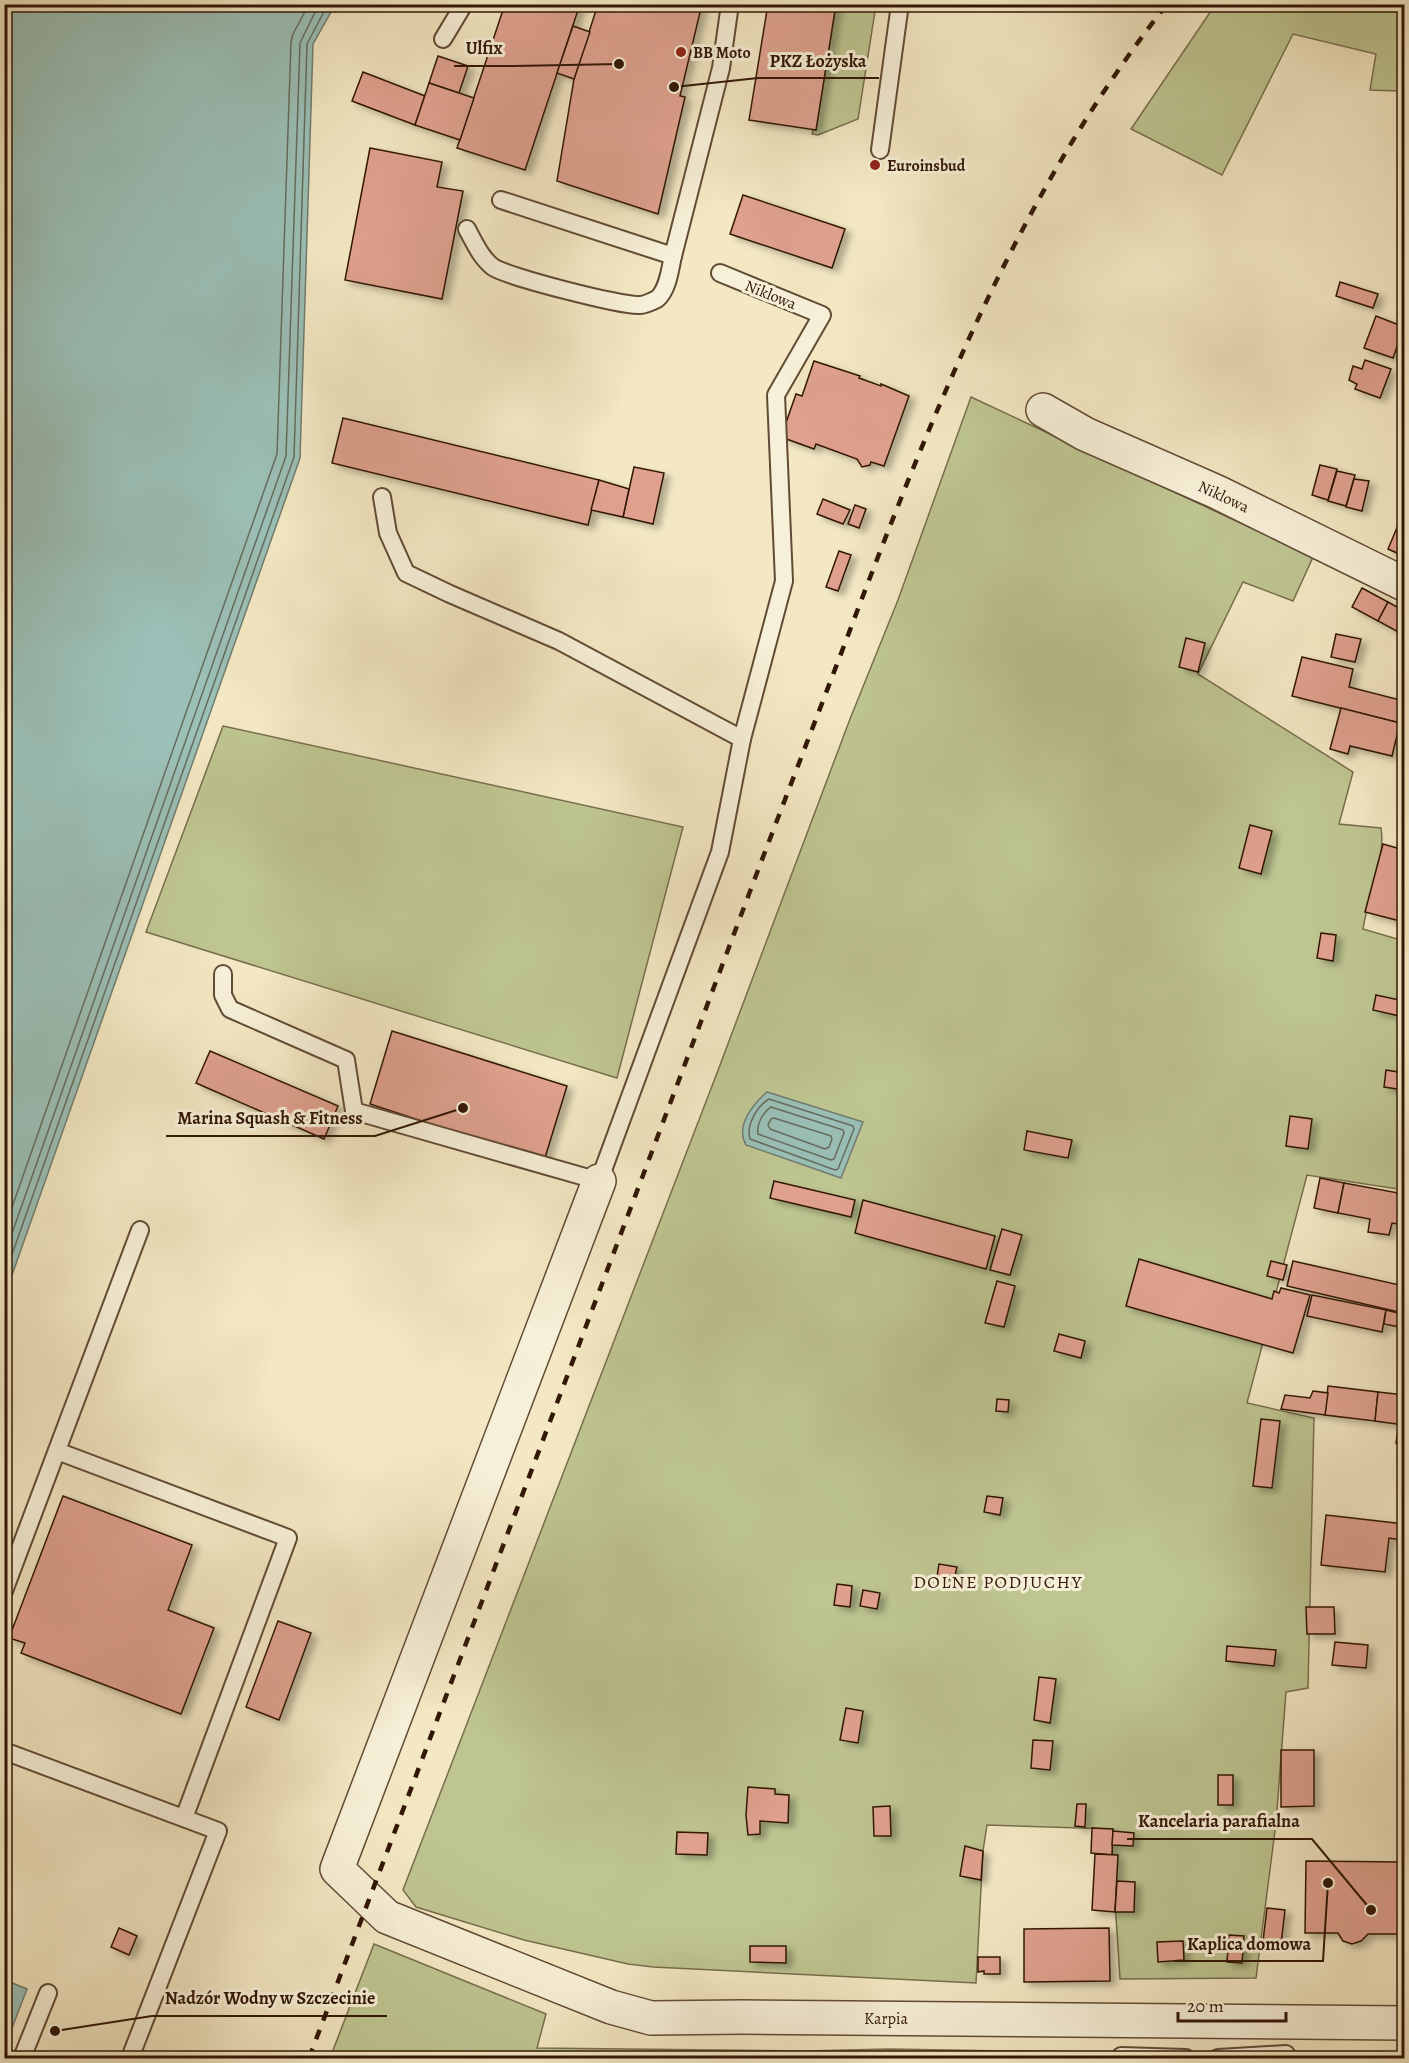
<svg xmlns="http://www.w3.org/2000/svg" width="1409" height="2063" font-family="Alegreya,serif">
  <style>
    .green { fill: #bec591; stroke: #786e4c; stroke-width: 1.5 }
    .water { fill: #9bc0b7; stroke: #717c70; stroke-width: 1.5 }
    .lines { fill: none; stroke-linecap: round; stroke-linejoin: round }
    .shore { stroke: #666c5e; stroke-width: 1.5 }
    .building { fill: #dfa18e; stroke: #321706; stroke-width: 1.5; filter: url(#shadow) }
    .lane-casing { stroke: #624b35; stroke-width: 20 }
    .street-casing { stroke: #624b35; stroke-width: 36 }
    .lane { stroke: #f7f0d8; stroke-width: 16 }
    .street { stroke: #f7f0d8; stroke-width: 33 }
    .rail { stroke: #321706; stroke-width: 4.5; stroke-dasharray: 10 10; stroke-linecap: butt }
    .poi-dot { fill: #8f2418; stroke: #f7f0d8; stroke-width: 2 }
    .labels { text-anchor: middle; stroke-width: 6; stroke-linejoin: round; paint-order: stroke }
    .poi-label { font-size: 16px; font-weight: bold; fill: #321706; stroke: #f7f0d8; text-anchor: start }
    .street-label { font-size: 16px; fill: #321706; stroke: #f7f0d8 }
    .neighbourhood-label { font-size: 18px; letter-spacing: 1.5px; fill: #321706; stroke: #f7f0d8 }
    .leader { fill: none; stroke: #321706; stroke-width: 2 }
    .callout-dot { fill: #321706; stroke: #f7f0d8; stroke-width: 2 }
    .callout-label { font-size: 18px; text-anchor: middle; font-weight: bold; fill: #321706; stroke: #f7f0d8; stroke-width: 6; stroke-linejoin: round; paint-order: stroke }
  </style>
  <defs>
    <filter id="shadow"><feDropShadow dx="6" dy="4" stdDeviation="3" flood-color="#0004"/></filter>
  </defs>
  <rect width="100%" height="100%" fill="#f3e8c3"/>
  <filter id="stains"><feTurbulence type="fractalNoise" baseFrequency=".00333" numOctaves="4"/><feColorMatrix values="0 0 0 0 .2 0 0 0 0 .09 0 0 0 0 .02 0 0 0 .5 -.17"/></filter>
  <radialGradient id="worn" r=".72"><stop offset=".6" stop-color="#630" stop-opacity="0"/><stop offset="1" stop-color="#630" stop-opacity=".3"/></radialGradient>
  <g class="green">
    <path d="M836,5h40l-18,114 -40,16 -6,-1 1,-4h3z"/>
    <path d="M1215,5h189v60l-6,26 -28,-1 6,-36 -83,-20 -71,141 -91,-46z"/>
    <path d="M971,397l342,160 -20,44 -50,-19 -45,92 155,98 -14,52 42,4c5,33 -13,67 -18,101l41,12v249l-97,-15 -60,228 67,15 -6,270 -22,4 -10,131 -20,155 -136,1 -8,-124 1,-26 -126,-4 -4,26 -7,132 -323,-16 -25,-3 -104,-24 -108,-33 -13,-17 314,-817 133,-354 48,-119z"/>
    <path d="M223,726l460,101 -66,251 -471,-146z"/>
    <path d="M374,1944l172,70 -9,34 268,3 84,-2 117,2 -1,7h-675z"/>
  </g>
  <g class="water">
    <path d="M5,4l330,1 -22,39 -13,414 -295,837z"/>
    <path d="M767,1092l96,30 -22,56 -95,-33c-11,-19 7,-41 21,-53z"/>
    <path d="M5,1980l22,9 -22,57z"/>
  </g>
  <g class="lines">
    <g class="shore">
      <path d="M769,1099l84,27 1,3 -16,40 -3,1 -85,-31c-4,-14 7,-33 19,-40z"/>
      <path d="M771,1107l72,23 1,3 -10,26 -3,1 -73,-26c-2,-9 5,-22 13,-27z"/>
      <path d="M774,1118l57,18 1,3 -3,8 -4,2 -55,-20 -2,-4 3,-6z"/>
      <path d="M4,1230l273,-776 14,-412 2,-8 16,-30"/>
      <path d="M4,1256l282,-800 14,-413 19,-39"/>
      <path d="M4,1277l290,-820 13,-413 21,-40"/>
    </g>
  </g>
  <g class="building">
    <path d="M505,4h75l-55,166 -68,-22z"/>
    <path d="M598,4h104l-22,92 5,1 -27,117 -101,-33 17,-102z"/>
    <path d="M768,4h68l-20,126 -67,-10z"/>
    <path d="M573,26l17,6 -16,47 -17,-6z"/>
    <path d="M438,56l30,10 -9,27 -30,-10z"/>
    <path d="M363,72l62,24 -10,29 -63,-24z"/>
    <path d="M429,83l45,15 -14,42 -45,-15z"/>
    <path d="M370,148l72,14 -5,25 26,4 -21,108 -97,-19z"/>
    <path d="M743,195l102,34 -13,39 -102,-34z"/>
    <path d="M1340,282l38,12 -5,14 -37,-12z"/>
    <path d="M1376,316l28,11 -11,31 -29,-10z"/>
    <path d="M1365,360l26,9 -11,29 -25,-9 2,-5 -8,-4 4,-14 9,3z"/>
    <path d="M814,361l46,15 -1,2 22,8v-2l28,12 -25,70 -13,-4 -1,3 -8,2 -5,-8 -41,-15 -2,5 -33,-12 15,-43 6,2z"/>
    <path d="M343,418l256,62 -11,45 -256,-62z"/>
    <path d="M1320,465l17,4 -9,31 -16,-5z"/>
    <path d="M634,467l30,6 -11,51 -30,-7z"/>
    <path d="M1337,471l18,4 -9,31 -18,-5z"/>
    <path d="M1354,479l15,2 -7,30 -16,-4z"/>
    <path d="M599,480l30,9 -6,28 -32,-7z"/>
    <path d="M823,499l27,11 -7,14 -26,-10z"/>
    <path d="M855,505l11,4 -7,19 -11,-4z"/>
    <path d="M1404,511v45l-16,-7z"/>
    <path d="M839,551l12,4 -13,36 -12,-4z"/>
    <path d="M1362,588l26,14 -10,19 -26,-14z"/>
    <path d="M1388,602l16,9v24l-26,-14z"/>
    <path d="M1336,634l25,5 -6,23 -24,-5z"/>
    <path d="M1186,638l19,5 -7,29 -19,-5z"/>
    <path d="M1302,657l51,12 -4,18 55,14 -4,22 -108,-27z"/>
    <path d="M1341,708l59,15 -8,33 -42,-10 -2,8 -18,-5z"/>
    <path d="M1250,825l22,6 -11,43 -22,-6z"/>
    <path d="M1383,844l21,6v72l-39,-10z"/>
    <path d="M1321,933l15,2 -3,26 -16,-3z"/>
    <path d="M1376,995l28,6v16l-31,-7z"/>
    <path d="M392,1031l175,55 -23,75 -174,-57z"/>
    <path d="M210,1051l128,55 -14,33 -128,-56z"/>
    <path d="M1386,1070l18,3v17l-20,-3z"/>
    <path d="M1290,1116l22,3 -4,30 -22,-3z"/>
    <path d="M1027,1131l45,9 -4,18 -44,-8z"/>
    <path d="M1320,1178l24,5 -6,30 -24,-5z"/>
    <path d="M774,1181l81,19 -4,17 -81,-19z"/>
    <path d="M1344,1183l60,11v31l-12,-2 -3,12 -21,-3 2,-13 -32,-6z"/>
    <path d="M863,1200l132,36 -9,33 -131,-36z"/>
    <path d="M1002,1229l20,6 -12,40 -20,-5z"/>
    <path d="M1139,1259l133,40 2,-8 5,2 2,-5 29,7 -17,58 -167,-47z"/>
    <path d="M1271,1261l16,4 -4,15 -16,-4z"/>
    <path d="M1293,1261l111,25 -1,27 -116,-27z"/>
    <path d="M997,1281l18,5 -11,41 -19,-4z"/>
    <path d="M1312,1295l74,15 -4,22 -75,-16z"/>
    <path d="M1386,1310l16,4 -2,13 -16,-3z"/>
    <path d="M1059,1334l26,7 -4,17 -27,-7z"/>
    <path d="M1328,1386l50,6 -3,29 -50,-6z"/>
    <path d="M1313,1391l15,2 -3,22 -44,-6 4,-14 25,3z"/>
    <path d="M1378,1392l26,3v30l-29,-4z"/>
    <path d="M997,1399l12,1 -1,12 -12,-1z"/>
    <path d="M1261,1419l19,2 -8,67 -19,-2z"/>
    <path d="M1399,1424l5,1v19l-8,-1z"/>
    <path d="M63,1496l129,49 -24,65 46,18 -33,86 -160,-61 4,-10 -16,-5z"/>
    <path d="M987,1496l16,2 -3,17 -16,-3z"/>
    <path d="M1326,1515l78,9 -2,16 -13,-2 -4,34 -64,-7z"/>
    <path d="M939,1564l18,3 -3,13 -17,-3z"/>
    <path d="M837,1584l15,2 -2,21 -16,-2z"/>
    <path d="M863,1590l17,3 -3,16 -17,-3z"/>
    <path d="M1306,1607h28l1,27h-28z"/>
    <path d="M278,1621l33,12 -32,87 -33,-13z"/>
    <path d="M1335,1642l33,3 -2,23 -34,-3z"/>
    <path d="M1227,1646l49,4 -2,16 -48,-5z"/>
    <path d="M1039,1677l17,2 -6,44 -16,-3z"/>
    <path d="M846,1708l17,3 -5,32 -18,-3z"/>
    <path d="M1033,1740l20,1 -3,29 -19,-2z"/>
    <path d="M1281,1750h33v56l-33,1z"/>
    <rect x="1218" y="1775" width="15" height="30"/>
    <path d="M748,1787l27,2v5l14,1 -1,28 -28,-2v13l-12,1 -2,-20z"/>
    <path d="M1077,1804h9l-1,23 -10,-1z"/>
    <path d="M890,1806l1,30h-17l-1,-29z"/>
    <path d="M1092,1828l21,1 -1,26 -21,-2z"/>
    <path d="M1113,1831l21,2 -1,13 -21,-1z"/>
    <path d="M677,1832l31,1 -1,22 -31,-1z"/>
    <path d="M965,1846l18,5 -2,29 -21,-4z"/>
    <path d="M1095,1854l23,1 -3,57 -23,-2z"/>
    <path d="M1306,1861l94,1v72h-32l-7,7 -9,3 -9,-3 -5,-8h-33z"/>
    <path d="M1117,1881l18,1 -1,30h-19z"/>
    <path d="M1267,1908l18,2 -4,34 -18,-3z"/>
    <path d="M119,1928l18,8 -8,19 -18,-8z"/>
    <path d="M1109,1928l1,53 -86,1v-53z"/>
    <path d="M1229,1935l15,1 -2,27 -15,-1z"/>
    <path d="M1183,1941l1,19 -26,2 -1,-20z"/>
    <path d="M750,1946h36v17l-36,-1z"/>
    <path d="M978,1957h22v17h-16v-3l-6,1z"/>
    <path d="M1006,2051l99,1v6h-100z"/>
  </g>
  <g class="lines">
    <defs>
      <g id="lane">
        <path d="M443,39l21,-35"/>
        <path d="M880,150l20,-146"/>
        <path d="M501,200l172,56 48,-188 9,-64"/>
        <path d="M467,229c7,13 14,29 26,38 12,9 131,40 147,38 4,0 13,-4 17,-6 11,-9 13,-30 16,-43"/>
        <path d="M382,497l6,36 18,40 44,21 109,47 183,98"/>
        <path d="M223,974v21l7,14 116,51 8,51 245,70 121,-329 22,-113 42,-158 -8,-186 46,-80 -102,-42"/>
        <path d="M57,1451l231,87 -104,280"/>
        <path d="M4,1591l136,-361"/>
        <path d="M4,1751l214,80 -88,227"/>
        <path d="M1121,2056l65,2"/>
        <path d="M22,2058l26,-65"/>
        <path d="M1218,2058l68,-4"/>
      </g>
      <g id="street">
        <path d="M1043,410l42,24 132,58 187,92"/>
        <path d="M599,1181l-262,688 50,48 224,90 40,11 91,-1 662,6"/>
      </g>
    </defs>
    <use href="#lane" class="lane-casing"/>
    <use href="#street" class="street-casing"/>
    <use href="#lane" class="lane"/>
    <use href="#street" class="street"/>
    <path class="rail" d="M309,2058c147,-388 294,-776 440,-1164 37,-98 75,-195 112,-293 80,-209 166,-419 306,-597"/>
  </g>
  <g class="poi-dot">
    <circle cx="681" cy="52" r="6"/>
    <circle cx="875" cy="165" r="6"/>
  </g>
  <g class="labels">
    <g class="poi-label">
      <text x="693" y="58">BB Moto</text>
      <text x="887" y="171">Euroinsbud</text>
    </g>
    <g class="street-label">
      <text transform="translate(771 294) rotate(22)" y="6">Niklowa</text>
      <text transform="translate(1224 496) rotate(25)" y="6">Niklowa</text>
      <text x="886" y="2024">Karpia</text>
    </g>
    <g class="neighbourhood-label">
      <text x="998" y="1588">DOLNE PODJUCHY</text>
    </g>
  </g>
  <path class="leader" d="M619 64L514 66H454M674 87L758 78H879M463 1108L375 1136H166M1371 1910L1312 1839H1127M1328 1883L1323 1961H1174M55 2031L152 2016H387"/>
  <g class="callout-dot">
    <circle cx="619" cy="64" r="6"/>
    <circle cx="674" cy="87" r="6"/>
    <circle cx="463" cy="1108" r="6"/>
    <circle cx="1371" cy="1910" r="6"/>
    <circle cx="1328" cy="1883" r="6"/>
    <circle cx="55" cy="2031" r="6"/>
  </g>
  <g class="callout-label">
    <text x="484" y="54">Ulfix</text>
    <text x="818" y="67">PKZ Łożyska</text>
    <text x="270" y="1124">Marina Squash &amp; Fitness</text>
    <text x="1219" y="1827">Kancelaria parafialna</text>
    <text x="1249" y="1950">Kaplica domowa</text>
    <text x="270" y="2004">Nadzór Wodny w Szczecinie</text>
  </g>
  <rect width="1409" height="2063" fill="none" stroke="#f3e8c3" stroke-width="24"/>
  <rect x="6" y="6" width="1397" height="2051" fill="none" stroke="#321706" stroke-width="3"/>
  <rect x="12" y="12" width="1385" height="2039" fill="none" stroke="#321706" stroke-width="1.5"/>
  <path d="M1178 2012v9h108v-9" fill="none" stroke="#321706" stroke-width="3"/>
  <text x="1187" y="2012" font-size="18" fill="#321706" stroke="#f7f0d8" stroke-width="4.5" paint-order="stroke">20 m</text>
  <rect width="100%" height="100%" filter="url(#stains)"/>
  <rect width="100%" height="100%" fill="url(#worn)"/>
</svg>
